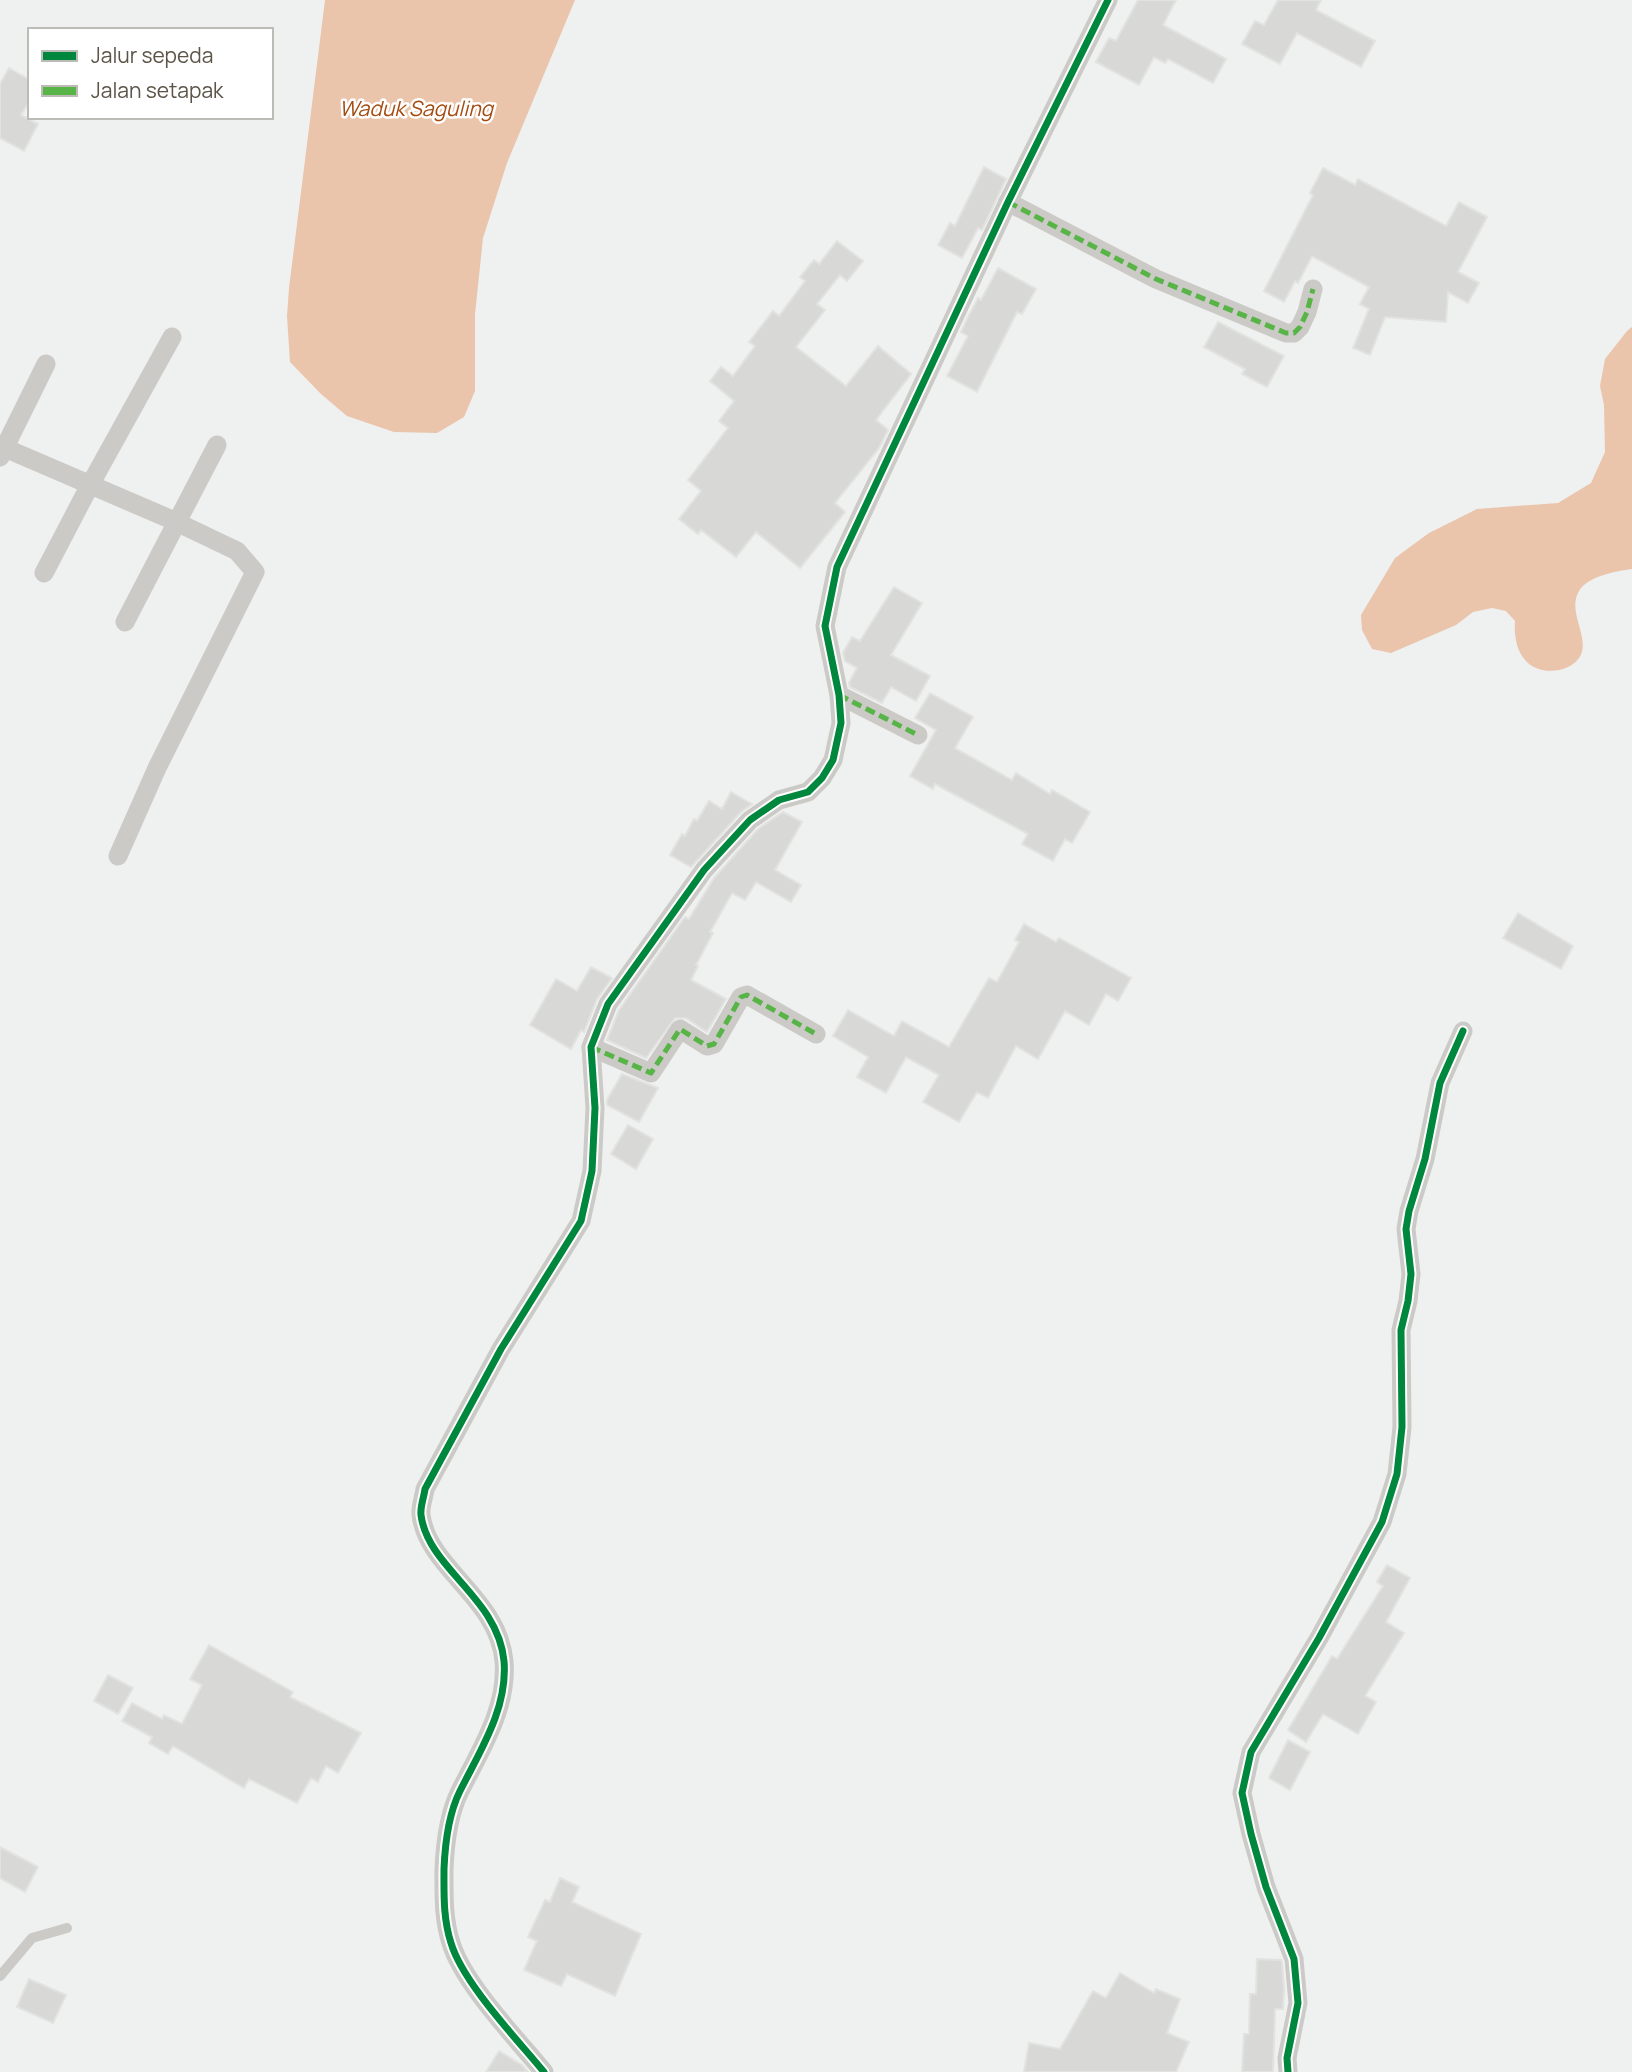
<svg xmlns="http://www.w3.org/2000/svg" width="1632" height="2072" font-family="Manrope,sans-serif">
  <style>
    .water { fill: #eac4ab }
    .building { fill: #d8d9d7; stroke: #e2e2e1; stroke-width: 2 }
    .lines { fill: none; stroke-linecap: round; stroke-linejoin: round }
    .lane { stroke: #cbcac7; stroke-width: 10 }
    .street { stroke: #cbcac7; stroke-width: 19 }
    .quiet { stroke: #58b447; stroke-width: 5; stroke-dasharray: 10 5; stroke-linecap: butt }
    .cycleway-casing { stroke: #fff; stroke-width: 11 }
    .cycleway { stroke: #00873e; stroke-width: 7 }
    .labels { text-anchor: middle; stroke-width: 5; stroke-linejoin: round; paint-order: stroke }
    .water-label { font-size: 21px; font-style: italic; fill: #a44c11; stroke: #fff }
  </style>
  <rect width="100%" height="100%" fill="#eff0f0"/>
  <g class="water">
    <path d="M325,0h250l-68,163 -24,75 -8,76v77l-11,26 -27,16 -43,-1 -47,-16 -26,-22 -31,-32 -3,-46 2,-28z"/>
    <path d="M1632,327v242c-16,2 -44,7 -53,22 -13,21 13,48 0,67 -11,16 -41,17 -53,3 -10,-10 -12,-27 -11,-40l-9,-10 -14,-3 -19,4 -17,13 -65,28 -19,-4 -10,-19 -1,-15 34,-57 34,-25 48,-24 81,-6 33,-20 14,-31 -1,-47 -4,-19 5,-27 22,-28z"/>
  </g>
  <g class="building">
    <path d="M1138,0h38l-13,25 63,34 -13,24 -45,-24 -3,4 -11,-6 -15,28 -43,-23 13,-24 7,3z"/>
    <path d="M1278,0h43l-5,10 59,31 -14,26 -64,-34 -17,31 -38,-20 13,-23 9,4z"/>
    <path d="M9,68l21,12v20l-9,15 17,9 -14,27 -24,-13v-54z"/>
    <path d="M984,167l22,12 -24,51 -4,-2 -16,30 -24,-13 12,-22 5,3z"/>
    <path d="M1323,168l32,17 3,-6 88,47 13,-24 28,15 -29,55 21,11 -11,20 -20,-11 -2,30 -61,-5 -15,38 -17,-7 16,-39 -9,-5 9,-17 -57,-31 -14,27 -3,-2 -11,21 -20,-11 49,-96 -3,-2z"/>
    <path d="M837,241l26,20 -16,20 -7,-6 -23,29 8,6 -29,37 50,39 32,-40 33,28 -35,46 12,10 -9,18 -44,55 10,9 -45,56 -44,-36 -20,25 -35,-27 -3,4 -19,-15 22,-28 -13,-11 40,-52 -9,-7 15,-20 -24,-20 11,-14 12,9 22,-30 -6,-4 24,-31 6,5 26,-35 -5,-4 14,-17 5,4z"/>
    <path d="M998,268l38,21 -14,25 -5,-2 -40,80 -30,-16 21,-40 -7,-4 5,-11 12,-23 3,2z"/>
    <path d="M1218,322l66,34 -17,31 -25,-13 3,-5 -41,-22z"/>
    <path d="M894,587l28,16 -31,52 39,21 -14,25 -25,-14 -9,16 -32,-16 -1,-4 8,-15 -12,-7 -2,-8 9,-16 8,4z"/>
    <path d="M930,693l43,24 -18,31 57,32 4,-7 34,21 2,-4 38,22 -18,31 -7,-4 -12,22 -31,-17 6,-10 -93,-50 -2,5 -23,-13 26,-46 -21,-12z"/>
    <path d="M731,792l21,12 -11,8 -50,55 -21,-12 12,-21 3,2 9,-17 3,2 12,-20 13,8z"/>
    <path d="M783,812l19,10 -27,48 26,15 -10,17 -35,-20 -11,18 -13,-7 -22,39 3,1 -17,32 2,1 -7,14 35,19 -19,33 -21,-14h-11l-29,40 -39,-18 12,-30 66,-93 4,2 25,-41 44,-49z"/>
    <path d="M1518,913l55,33 -12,23 -58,-31z"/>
    <path d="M1024,924l32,18 3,-4 72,40 -13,23 -12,-7 -17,31 -24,-14 -27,48 -22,-13 -28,52 -11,-6 -18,30 -36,-20 16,-27 -33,-18 -20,36 -29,-16 11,-20 -35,-21 15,-26 46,26 8,-15 47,26 40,-69 8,4 22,-40 -4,-2z"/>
    <path d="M591,967l21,11 -15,21 -13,33 -3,-2 -10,19 -41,-24 26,-46 21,12z"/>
    <path d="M622,1074l36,14 -19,34 -32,-17v-5z"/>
    <path d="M628,1125l25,14 -17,30 -25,-15z"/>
    <path d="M1387,1565l23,13 -24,44 18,11 -39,63 11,6 -18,32 -35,-20 -17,28 -18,-12 44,-74 5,3 46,-73 -6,-4z"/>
    <path d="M209,1645l84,47 -3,5 71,36 -23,40 -12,-7 -8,16 -7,-4 -14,25 -48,-24 -5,9 -71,-42 -5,8 -19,-11 3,-6 -30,-16 10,-18 30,16 2,-4 18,9 20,-39 -12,-6z"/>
    <path d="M108,1675l25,13 -15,26 -24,-13z"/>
    <path d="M1288,1740l22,12 -20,38 -21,-12z"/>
    <path d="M0,1847l38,20 -13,25 -25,-14z"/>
    <path d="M560,1878l19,9 -7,15 69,32 -26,62 -48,-22 -6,12 -37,-16 13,-29 -9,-4 17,-37 5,2z"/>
    <path d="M1257,1959l24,1 1,2 2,26 -1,21h-8l-2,63h-31l2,-38h5l1,-40h6z"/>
    <path d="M1120,1973l34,20 2,-4 24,10 -13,34 22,9 -13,30h-152l5,-29 31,6 33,-58 13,7z"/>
    <path d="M29,1979l37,16 -13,28 -36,-16z"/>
    <path d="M499,2051l23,14 6,7h-42z"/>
  </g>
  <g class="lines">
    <path class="lane" d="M0,1976l32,-38 35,-10"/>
    <g class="street">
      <path d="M1008,202l148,77 130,54h8l6,-6 7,-15 6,-23"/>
      <path d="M0,446l170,73 67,32 18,21 -98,196 -39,88"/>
      <path d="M0,457l46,-93"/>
      <path d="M44,573l46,-88 82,-148"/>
      <path d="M125,622l92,-177"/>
      <path d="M839,695l79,40"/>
      <path d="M591,1047l60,26 29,-44 27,17 7,-2 27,-47 6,-2 69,39"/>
      <path d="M544,2072c-28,-34 -81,-89 -93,-129 -8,-25 -7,-49 -7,-74 1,-25 5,-56 16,-78 20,-40 48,-83 44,-130 -6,-64 -76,-92 -83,-146 -1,-8 3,-18 4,-26l76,-140 80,-128 11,-50 3,-63 -4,-61 17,-43 96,-134 46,-50 29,-20 29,-8 14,-14 11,-18 8,-37 -2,-28 -14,-69 12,-59 171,-365 100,-202"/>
      <path d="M1288,2072l-1,-14 11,-55 -4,-44 -28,-72 -15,-53 -9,-41 9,-41 68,-114 63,-116 15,-48 5,-47 -1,-97 7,-29 3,-27 -5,-45 3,-18 16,-52 15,-76 23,-52"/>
    </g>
    <g class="quiet">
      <path d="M1008,202l148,77 130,54h8l6,-6 7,-15 6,-23"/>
      <path d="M839,695l79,40"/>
      <path d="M591,1047l60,26 29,-44 27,17 7,-2 27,-47 6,-2 69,39"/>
    </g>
    <defs>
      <g id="cycleway">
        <path d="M544,2072c-28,-34 -81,-89 -93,-129 -8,-25 -7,-49 -7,-74 1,-25 5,-56 16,-78 20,-40 48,-83 44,-130 -6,-64 -76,-92 -83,-146 -1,-8 3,-18 4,-26l76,-140 80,-128 11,-50 3,-63 -4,-61 17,-43 96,-134 46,-50 29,-20 29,-8 14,-14 11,-18 8,-37 -2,-28 -14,-69 12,-59 171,-365 100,-202"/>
        <path d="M1288,2072l-1,-14 11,-55 -4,-44 -28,-72 -15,-53 -9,-41 9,-41 68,-114 63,-116 15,-48 5,-47 -1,-97 7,-29 3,-27 -5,-45 3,-18 16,-52 15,-76 23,-52"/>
      </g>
    </defs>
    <use href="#cycleway" class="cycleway-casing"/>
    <use href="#cycleway" class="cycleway"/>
  </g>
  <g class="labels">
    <g class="water-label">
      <text x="416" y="116">Waduk Saguling</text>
    </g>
  </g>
  <rect x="28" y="28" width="245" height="91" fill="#ffffff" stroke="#bdbbb5" stroke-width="2"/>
  <rect x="42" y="51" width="35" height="10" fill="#00873e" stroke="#bdbbb5" stroke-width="2"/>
  <text x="91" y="63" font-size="21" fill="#5b5447">Jalur sepeda</text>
  <rect x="42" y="86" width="35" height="10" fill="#58b447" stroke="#bdbbb5" stroke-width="2"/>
  <text x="91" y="98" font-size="21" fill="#5b5447">Jalan setapak</text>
</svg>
